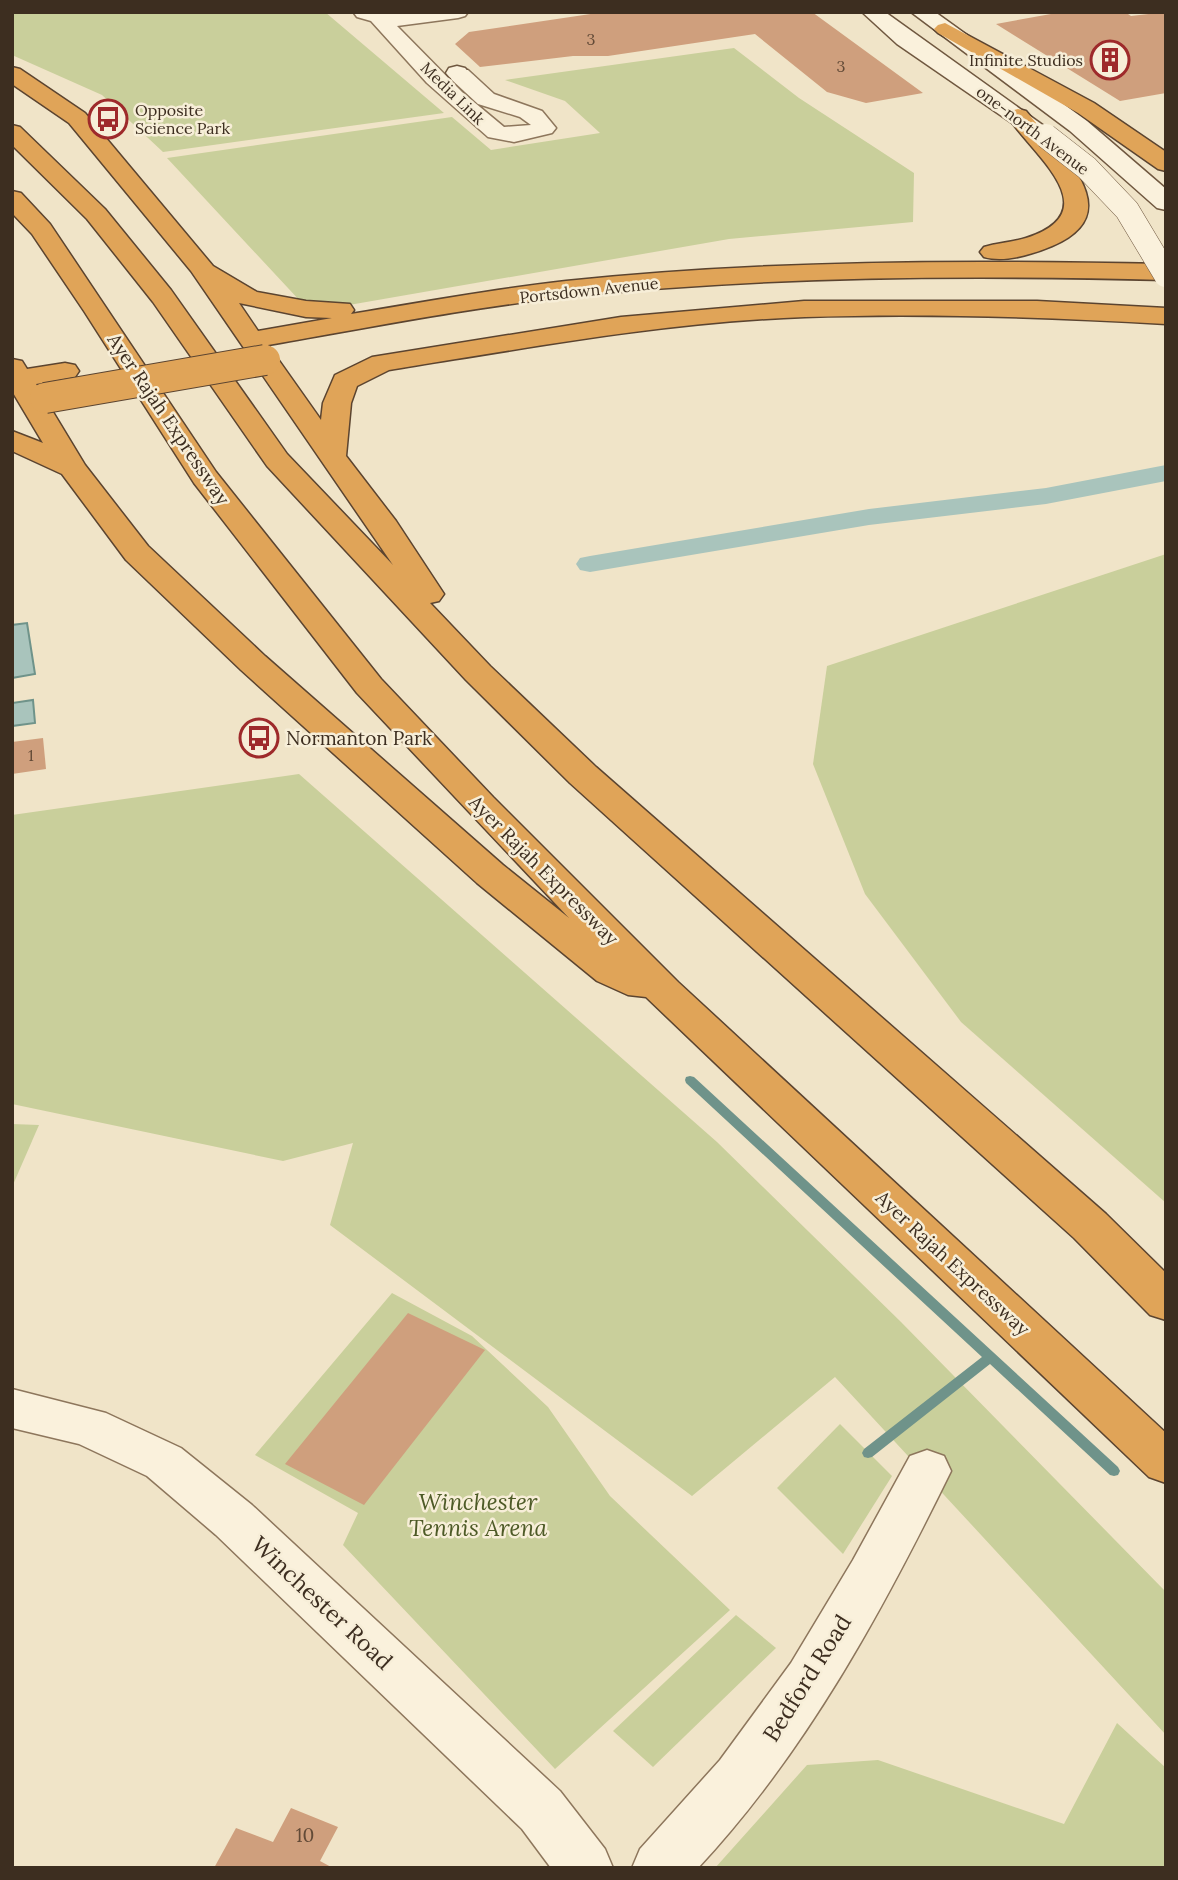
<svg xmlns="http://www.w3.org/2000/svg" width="1178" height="1880" font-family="Lora,serif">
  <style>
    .green { fill: #c9cf9b }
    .water { fill: #a9c4bc; stroke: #6f938a; stroke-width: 2 }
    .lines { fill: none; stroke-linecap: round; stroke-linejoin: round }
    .stream { fill: #6f938a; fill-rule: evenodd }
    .canal { fill: #a9c4bc; fill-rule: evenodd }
    .building { fill: #cf9f7d }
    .street-casing { stroke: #8d765c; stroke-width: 3 }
    .secondary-casing { stroke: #6f573f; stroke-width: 3 }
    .highway-casing { stroke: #5b4430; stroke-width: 3 }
    .street { fill: #faf1dc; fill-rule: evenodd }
    .secondary { fill: #faf1dc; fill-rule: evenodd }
    .highway { fill: #e0a458; fill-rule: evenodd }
    .secondary-bridge-casing { stroke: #6f573f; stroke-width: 25; stroke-linecap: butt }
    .highway-bridge-casing { stroke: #5b4430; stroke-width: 32; stroke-linecap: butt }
    .secondary-bridge { stroke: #faf1dc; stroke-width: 24 }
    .highway-bridge { stroke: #e0a458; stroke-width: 30 }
    .labels { text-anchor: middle; stroke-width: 5; stroke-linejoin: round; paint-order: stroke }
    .number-label { font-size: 16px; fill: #624a37 }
    .far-poi-label { font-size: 16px; fill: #3d2e20; stroke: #f7eed8; text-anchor: end }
    .far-street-label { font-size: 16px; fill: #3d2e20; stroke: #f7eed8 }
    .street-label { font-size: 19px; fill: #3d2e20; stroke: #f7eed8 }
    .poi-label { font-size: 19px; fill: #3d2e20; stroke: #f7eed8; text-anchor: start }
    .near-number-label { font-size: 19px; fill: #624a37 }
    .near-park-label { font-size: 23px; font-style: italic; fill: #4d5a26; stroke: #f7eed8 }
    .near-street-label { font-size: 23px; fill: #3d2e20; stroke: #f7eed8 }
  </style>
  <rect width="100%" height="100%" fill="#f0e4c8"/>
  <g class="green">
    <path d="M12,12h313l119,101 -281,39 -61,-57 -90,-40z"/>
    <path d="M734,48l65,50 115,75 -1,49 -184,17 -380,66 -48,-3 -134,-144 285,-41 39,33 109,-17 -35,-32 -60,-21z"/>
    <path d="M1166,554v649l-205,-181 -96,-128 -52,-130 14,-98z"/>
    <path d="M299,774l418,368 184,180 265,270v143l-331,-358 -143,119 -362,-271 23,-82 -70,18 -271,-57v-289z"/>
    <path d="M12,1124l27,1 -27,62z"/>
    <path d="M392,1293l80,43 76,71 62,89 120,114 -175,159 -212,-224 15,-32 -103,-58z"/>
    <path d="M840,1424l52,52 -49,78 -66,-66z"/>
    <path d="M736,1615l40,33 -123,119 -40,-36z"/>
    <path d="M1117,1723l49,45v100h-451l92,-103 71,-5 186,64z"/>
  </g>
  <g class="water">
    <path d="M27,623l8,51 -23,4v-53z"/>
    <path d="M33,700l2,23 -23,3v-23z"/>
  </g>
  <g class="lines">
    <path class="stream" d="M690,1076l4,1 424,390 2,4 -2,4 -4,1 -4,-1 -120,-111 -118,93 -4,1 -4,-1 -2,-4 2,-4 118,-92 -296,-274 -1,-3 1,-3z"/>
    <path class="canal" d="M1166,465v16l-120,23 -177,21 -279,47 -10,-2 -4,-6 4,-6 10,-2 279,-47 177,-21z"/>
  </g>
  <g class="building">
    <path d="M604,12h208l111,81 -57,10 -39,-11 -72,-58 -147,22h-35l-93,11 -25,-23 14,-12z"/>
    <path d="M1062,12h63l6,4 35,-4v81l-46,8 -124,-77z"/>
    <path d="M43,738l3,31 -34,5v-32z"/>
    <path d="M408,1313l77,37 -121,155 -79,-41z"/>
    <path d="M291,1808l47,19 -18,34 13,7h-119l22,-40 37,14z"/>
  </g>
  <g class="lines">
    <defs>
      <g id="street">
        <path d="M468,12l-3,4 -7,2 -61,8 65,66 42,35 27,-2 -11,-8 -42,-13 -26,-24 -3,-5 3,-5h16l26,24 48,17 14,17 -4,5 -38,9 -26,-5 -61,-54 -56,-62 -14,-4 -3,-4z"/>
        <path d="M12,1389l94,24 75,35 71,57 308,286 45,58 8,19h-62l-29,-39 -306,-294 -69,-59 -68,-32 -67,-16z"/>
        <path d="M927,1450l17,6 7,15c-69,141 -145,281 -253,397h-66l8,-19 80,-89 71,-97 62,-103 57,-104z"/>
      </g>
      <g id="secondary">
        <path d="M862,12h23l173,124 -4,5h-16l-141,-97z"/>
        <path d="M911,12h24l152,109 79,68v21l-9,-2 -87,-77z"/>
        <path d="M457,66l8,2 6,7 -3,5c-10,2 -16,1 -22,-7l3,-5z"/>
      </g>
      <g id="highway">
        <path d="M945,23l149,80 72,49v19l-8,-2 -80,-56 -140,-80 -4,-4 4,-4z"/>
        <path d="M12,67l8,2 65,44 128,153 44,26 49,9 44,3 4,6 -3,4c72,-12 143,-25 215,-33 199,-21 400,-21 600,-17v16c-200,-5 -401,-4 -599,17 -101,11 -200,31 -299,48l53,75 2,-17 12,-28 37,-18 249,-40 183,-16h233l129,7v16c-120,-7 -241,-11 -361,-7 -140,5 -278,31 -416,53l-32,16 -6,17 -5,53 50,65 48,73 -5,7 -9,2 60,63 106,101 510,447 60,59v47l-16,-5 -76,-77 -504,-455 -104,-103 -199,-214 -114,-164 -66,-83 -75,-74v-20l8,2 85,82 66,81 116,164 106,111 -202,-294 -122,-148 -57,-39zM239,303l67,14 26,1 -74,13z"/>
        <path d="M1018,109l8,2c31,39 107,101 26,135 -19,8 -47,17 -68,11l-4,-5 4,-5c14,-4 29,-5 42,-9 84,-27 7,-83 -19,-122l3,-5z"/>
        <path d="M12,191l9,2 29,31 166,248 165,207 112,118 185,185 488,451v50l-17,-6 -503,-480 -18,-2 -31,-14 -120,-98 -236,-213 -115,-110 -64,-86 -50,-23v-20l31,12 -31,-52v-32l10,2 5,8 38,-6 10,2 4,6 -4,6 -39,7 49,81 63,81 117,110 238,209 66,53 -212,-225 -163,-210 -110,-172 -52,-77 -20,-21z"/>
      </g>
    </defs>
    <use href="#street" class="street-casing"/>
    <use href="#secondary" class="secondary-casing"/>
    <use href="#highway" class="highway-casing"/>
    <use href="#street" class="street"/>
    <use href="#secondary" class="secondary"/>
    <use href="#highway" class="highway"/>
    <defs>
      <path id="secondary-bridge" d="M1046,136l41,32 40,42 39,65"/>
      <path id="highway-bridge" d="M45,398l220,-38"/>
    </defs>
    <use href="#secondary-bridge" class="secondary-bridge-casing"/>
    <use href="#highway-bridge" class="highway-bridge-casing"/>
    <use href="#secondary-bridge" class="secondary-bridge"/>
    <use href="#highway-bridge" class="highway-bridge"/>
  </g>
  <defs>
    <symbol id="building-ring" viewBox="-11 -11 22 22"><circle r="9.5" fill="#f7eed8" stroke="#9e2a2b" stroke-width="1.5"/><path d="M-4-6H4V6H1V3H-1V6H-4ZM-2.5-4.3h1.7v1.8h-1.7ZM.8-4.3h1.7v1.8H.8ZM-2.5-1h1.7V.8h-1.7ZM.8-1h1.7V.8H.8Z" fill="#9e2a2b"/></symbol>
    <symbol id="bus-ring" viewBox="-11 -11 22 22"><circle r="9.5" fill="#f7eed8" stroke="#9e2a2b" stroke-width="1.5"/><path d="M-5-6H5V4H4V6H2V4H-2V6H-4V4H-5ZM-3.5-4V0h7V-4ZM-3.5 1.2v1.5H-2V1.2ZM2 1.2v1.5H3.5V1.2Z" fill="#9e2a2b"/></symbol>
  </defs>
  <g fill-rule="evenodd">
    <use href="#building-ring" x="1088" y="38" width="44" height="44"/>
    <use href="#bus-ring" x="86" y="97" width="44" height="44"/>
    <use href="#bus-ring" x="237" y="716" width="44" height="44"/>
  </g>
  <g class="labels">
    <g class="number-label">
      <text x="591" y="45">3</text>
      <text x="841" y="72">3</text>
      <text x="31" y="761">1</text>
    </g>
    <g class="far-poi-label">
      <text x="1083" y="66">Infinite Studios</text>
      <text x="135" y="116" text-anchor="start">Opposite<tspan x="135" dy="18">Science Park</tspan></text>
    </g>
    <g class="far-street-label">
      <text transform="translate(453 93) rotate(44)" y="6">Media Link</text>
      <text transform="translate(1033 130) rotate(37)" y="6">one-north Avenue</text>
      <text transform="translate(589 290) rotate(-6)" y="6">Portsdown Avenue</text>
    </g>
    <g class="street-label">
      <text transform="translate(169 419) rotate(56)" y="7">Ayer Rajah Expressway</text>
      <text transform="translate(544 870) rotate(45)" y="7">Ayer Rajah Expressway</text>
      <text transform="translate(953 1263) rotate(43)" y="7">Ayer Rajah Expressway</text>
    </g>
    <g class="poi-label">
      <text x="286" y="745">Normanton Park</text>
    </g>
    <g class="near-number-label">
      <text x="305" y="1842">10</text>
    </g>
    <g class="near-park-label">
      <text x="478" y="1510">Winchester<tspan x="478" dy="26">Tennis Arena</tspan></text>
    </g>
    <g class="near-street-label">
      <text transform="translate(322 1603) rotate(43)" y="8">Winchester Road</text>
      <text transform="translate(807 1678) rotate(-58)" y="8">Bedford Road</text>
    </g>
  </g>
  <rect width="1178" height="1880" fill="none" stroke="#3d2e20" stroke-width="28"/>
</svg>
